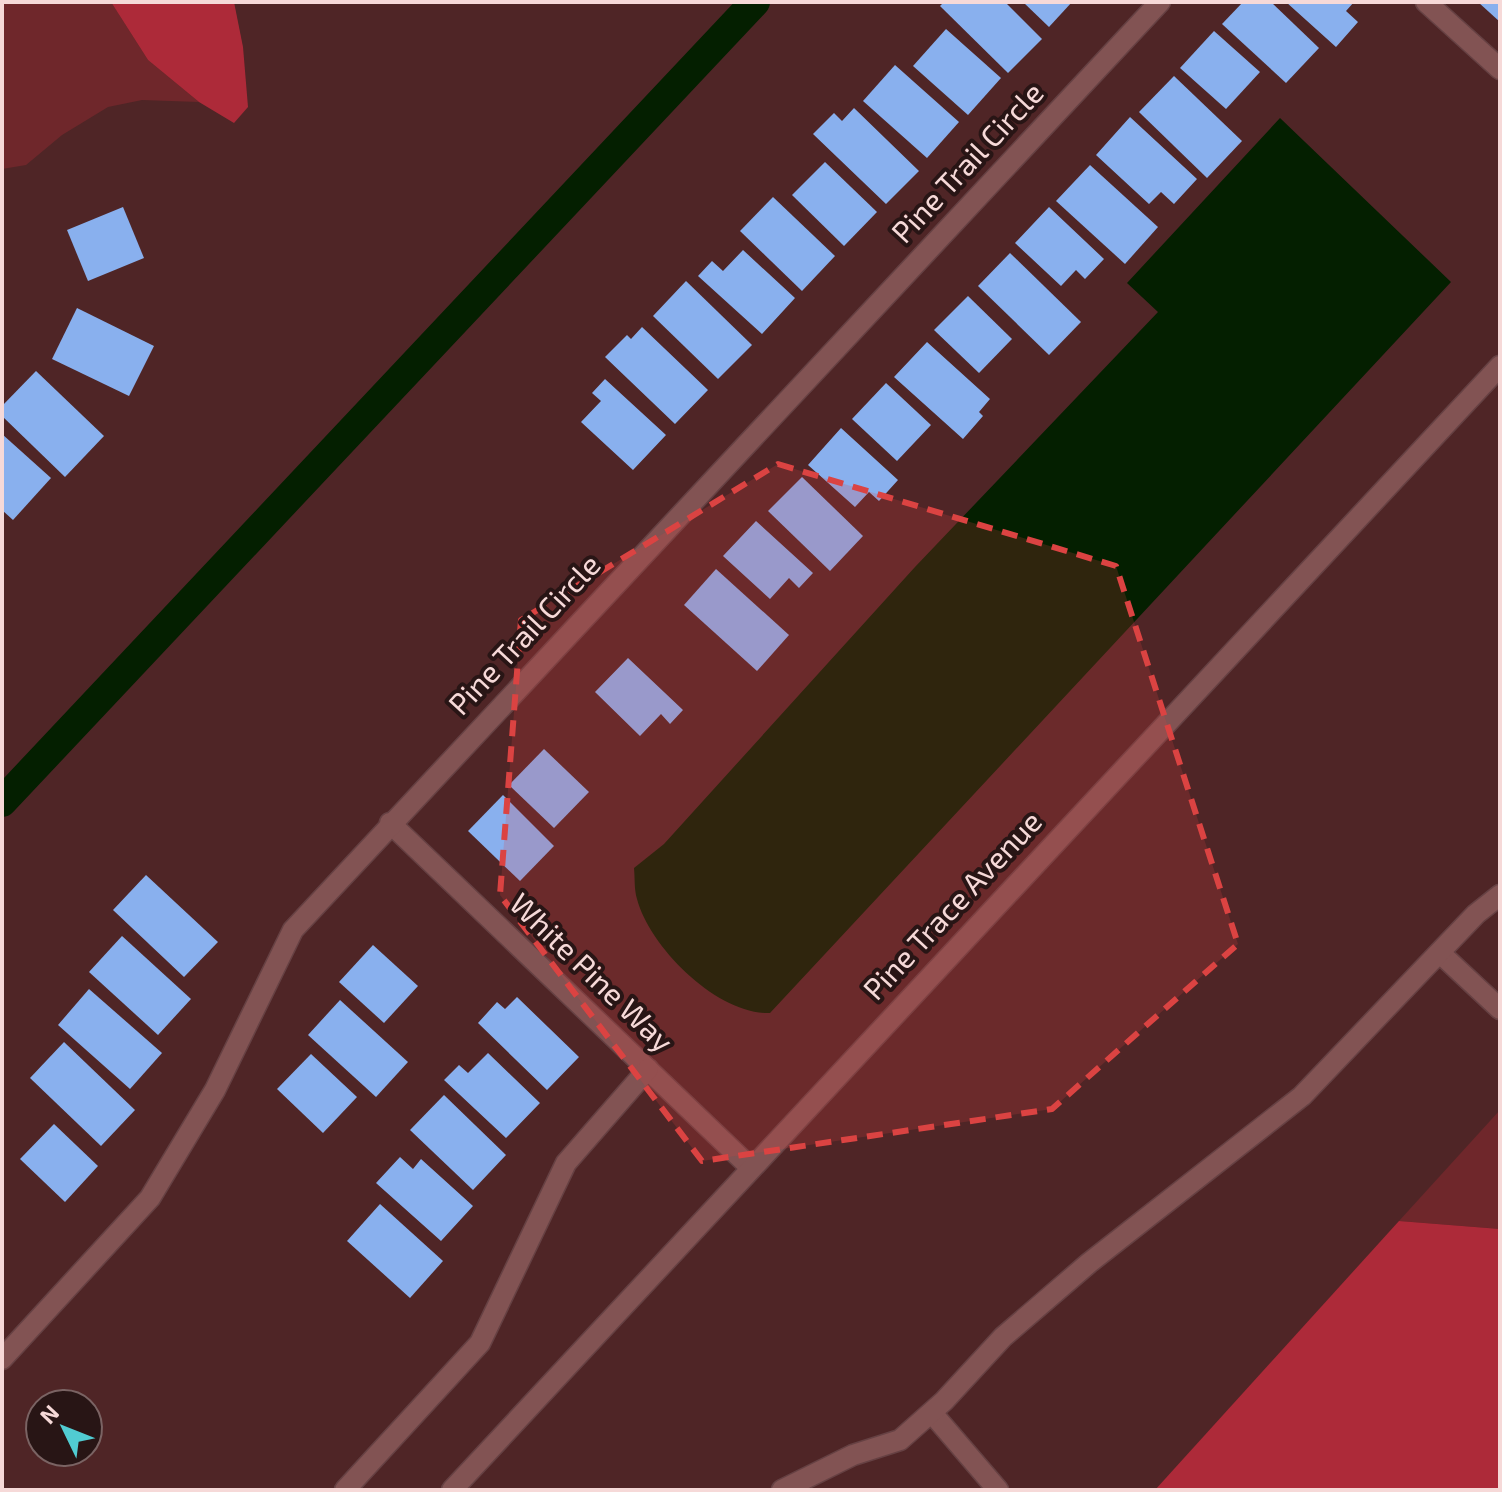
<svg xmlns="http://www.w3.org/2000/svg" width="1502" height="1492" font-family="'Exo 2',sans-serif">
  <style>
    .green { fill: #6f272b }
    .forest { fill: #ad2a39 }
    .water { fill: #041f00 }
    .lines { fill: none; stroke-linecap: round; stroke-linejoin: round }
    .canal { stroke: #041f00; stroke-width: 30 }
    .building { fill: #89b0ee }
    .minor-casing { stroke: #664143; stroke-width: 23 }
    .minor { stroke: #825353; stroke-width: 20 }
    .marked { fill: #db4342; fill-opacity: 0.2; stroke: #db4342; stroke-width: 6; stroke-dasharray: 16 10; stroke-linejoin: round }
    .labels { text-anchor: middle; stroke-width: 8; stroke-linejoin: round; paint-order: stroke }
    .street-label { font-size: 30px; fill: #f6d9d8; stroke: #281515 }
  </style>
  <rect width="100%" height="100%" fill="#4f2526"/>
  <g class="green">
    <path d="M2,2h109l37,58 51,42 -57,-2 -34,7 -46,28 -36,30 -24,4z"/>
    <path d="M1500,1110v119l-101,-8z"/>
  </g>
  <g class="forest">
    <path d="M111,2h123l9,45 5,60 -14,16 -35,-21 -51,-42z"/>
    <path d="M1399,1221l101,8v261h-345z"/>
  </g>
  <path class="water" d="M1280,118l171,164 -681,731c-52,2 -120,-65 -133,-114 -3,-10 -2,-21 -3,-31l30,-24 251,-277 243,-255 -31,-29z"/>
  <g class="lines">
    <path class="canal" d="M2,802l753,-800"/>
  </g>
  <g class="building">
    <path d="M944,2h61l37,37 -34,34 -68,-67z"/>
    <path d="M1023,2h49l-23,25z"/>
    <path d="M1243,2h28l48,46 -33,35 -64,-59z"/>
    <path d="M1286,2h68l-8,9 12,11 -22,25z"/>
    <path d="M1478,2h22v20z"/>
    <path d="M946,29l55,49 -33,37 -55,-49z"/>
    <path d="M1214,31l46,41 -34,37 -46,-41z"/>
    <path d="M895,65l64,57 -32,36 -64,-57z"/>
    <path d="M1174,76l68,65 -35,37 -68,-66z"/>
    <path d="M854,108l65,63 -33,33 -73,-70 21,-21 8,8z"/>
    <path d="M1130,117l67,62 -23,25 -13,-12 -12,12 -53,-49z"/>
    <path d="M825,162l52,50 -33,34 -52,-51z"/>
    <path d="M1090,165l68,62 -33,37 -69,-63z"/>
    <path d="M773,197l62,59 -33,35 -62,-60z"/>
    <path d="M123,207l21,51 -56,23 -21,-51z"/>
    <path d="M1049,207l55,52 -19,20 -9,-9 -15,16 -46,-43z"/>
    <path d="M743,250l52,48 -33,36 -64,-58 14,-15 11,10z"/>
    <path d="M1010,253l71,69 -32,33 -71,-69z"/>
    <path d="M686,281l66,64 -34,34 -65,-63z"/>
    <path d="M968,296l44,43 -33,34 -45,-43z"/>
    <path d="M77,308l77,38 -25,50 -77,-37z"/>
    <path d="M642,327l66,63 -33,34 -70,-67 22,-22 4,4z"/>
    <path d="M927,342l63,57 -11,13 4,4 -20,23 -69,-62z"/>
    <path d="M36,371l68,65 -39,41 -63,-61v-10z"/>
    <path d="M605,379l61,56 -33,35 -52,-48 20,-21 -9,-8z"/>
    <path d="M886,383l45,42 -34,36 -45,-42z"/>
    <path d="M841,428l57,52 -19,21 -10,-9 -14,15 -47,-42z"/>
    <path d="M2,434l49,44 -38,42 -11,-10z"/>
    <path d="M802,477l61,59 -33,35 -62,-60z"/>
    <path d="M756,521l57,52 -14,15 -10,-10 -19,21 -47,-43z"/>
    <path d="M716,569l73,66 -32,36 -73,-66z"/>
    <path d="M628,658l55,52 -13,14 -9,-10 -21,22 -45,-44z"/>
    <path d="M544,749l45,43 -35,36 -45,-43z"/>
    <path d="M503,795l51,51 -34,35 -52,-50z"/>
    <path d="M146,875l72,67 -34,35 -71,-67z"/>
    <path d="M122,936l69,63 -33,36 -69,-63z"/>
    <path d="M373,945l45,41 -34,37 -45,-41z"/>
    <path d="M89,989l73,64 -32,36 -72,-64z"/>
    <path d="M517,997l62,60 -32,33 -69,-67 19,-21 8,7z"/>
    <path d="M340,1000l68,62 -32,35 -68,-62z"/>
    <path d="M64,1042l71,68 -34,36 -71,-68z"/>
    <path d="M488,1053l52,50 -34,35 -62,-58 15,-15 9,8z"/>
    <path d="M311,1054l46,43 -34,36 -46,-44z"/>
    <path d="M444,1095l62,60 -33,35 -63,-60z"/>
    <path d="M54,1124l44,42 -33,36 -45,-43z"/>
    <path d="M400,1157l13,12 8,-10 52,47 -32,35 -65,-58z"/>
    <path d="M380,1204l63,57 -33,37 -63,-57z"/>
  </g>
  <g class="lines">
    <defs>
      <g id="minor">
        <path d="M1426,2l74,67"/>
        <path d="M390,823l360,344"/>
        <path d="M1440,953l60,56"/>
        <path d="M2,1359l148,-161 65,-108 78,-160 867,-928"/>
        <path d="M932,1413l66,77"/>
        <path d="M345,1490l135,-147 86,-180 82,-94"/>
        <path d="M452,1490l1048,-1124"/>
        <path d="M782,1490l71,-35 47,-15 44,-39 59,-64 86,-74 213,-167 174,-182 24,-19"/>
      </g>
    </defs>
    <use href="#minor" class="minor-casing"/>
    <use href="#minor" class="minor"/>
  </g>
  <path class="marked" d="M778,464l338,102 122,378 -186,165 -350,52 -202,-266 21,-275z"/>
  <g class="labels">
    <g class="street-label">
      <text transform="translate(968 163) rotate(-47)" y="10">Pine Trail Circle</text>
      <text transform="translate(525 635) rotate(-47)" y="10">Pine Trail Circle</text>
      <text transform="translate(953 906) rotate(-47)" y="10">Pine Trace Avenue</text>
      <text transform="translate(591 973) rotate(44)" y="10">White Pine Way</text>
    </g>
  </g>
  <rect width="1502" height="1492" fill="none" stroke="#f6d9d8" stroke-width="8"/>
  <g transform="translate(64 1428) rotate(313)"><circle r="38" fill="#281515" stroke="#7a6363" stroke-width="2"/>
  <path d="M0-6L14 30L0 20L-14 30Z" fill="#51ccd2"/>
  <text y="-12" font-size="22" font-weight="bold" text-anchor="middle" fill="#f6d9d8">N</text>
  </g>
</svg>
